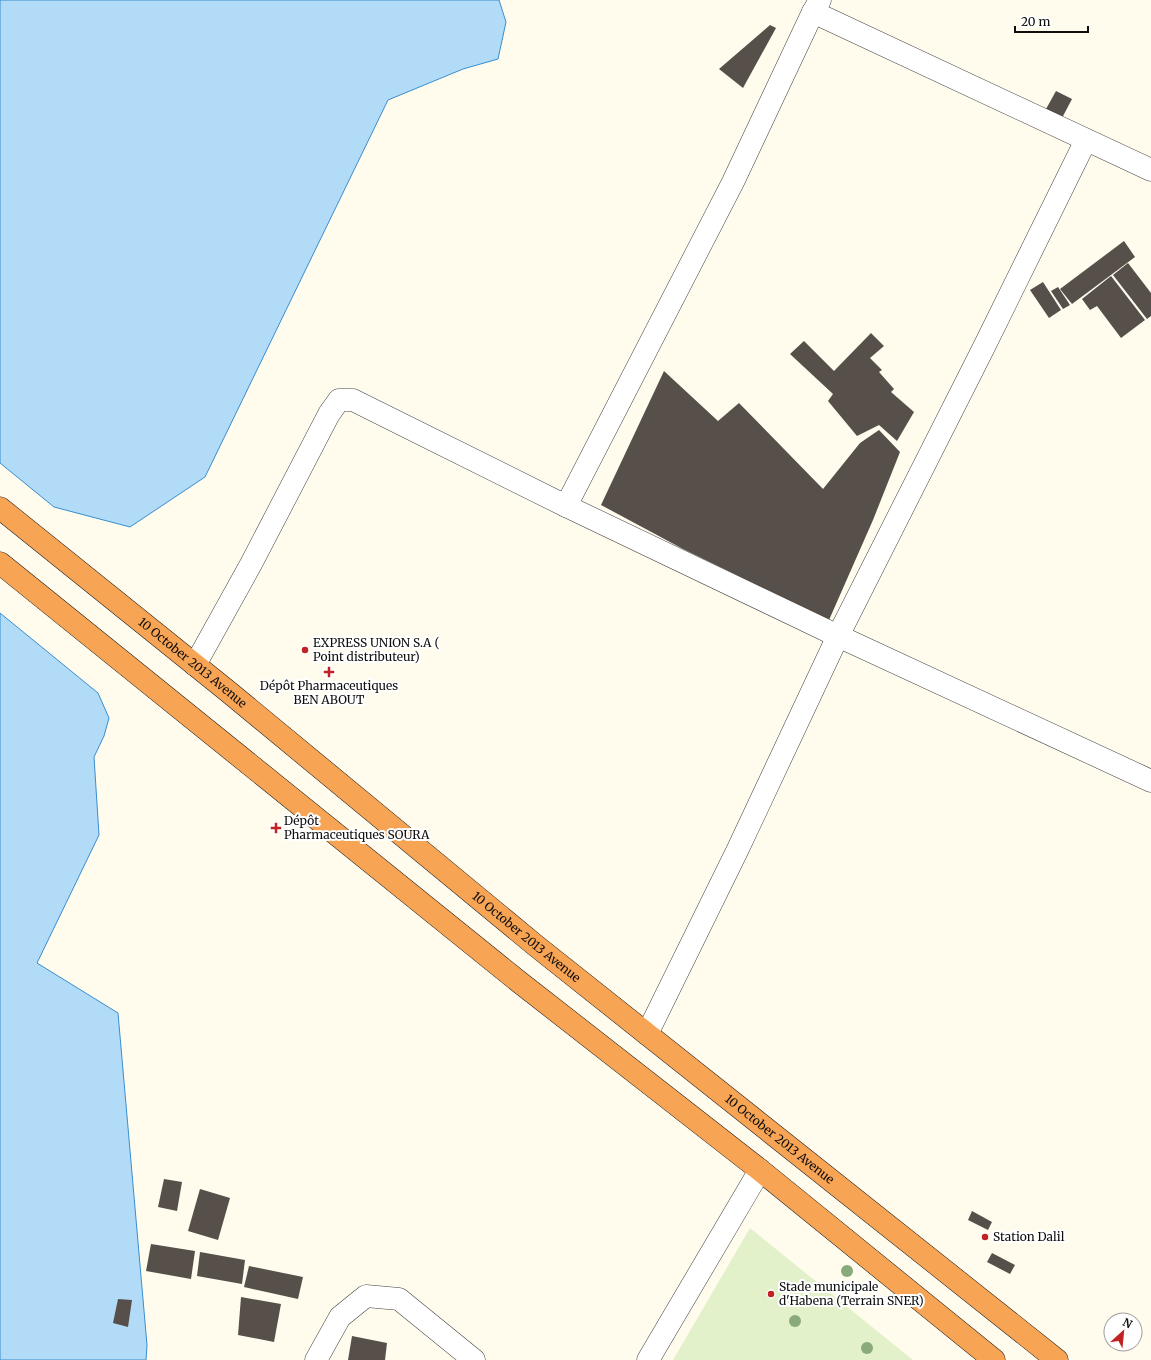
<svg xmlns="http://www.w3.org/2000/svg" width="1151" height="1360" font-family="Merriweather,serif">
  <style>
    .pitch { fill: #e2f1c9 }
    .water { fill: #b2dbf7; stroke: #378ed0 }
    .building { fill: #564f4a }
    .lines { fill: none; stroke-linecap: round; stroke-linejoin: round }
    .minor-casing { stroke: #414141; stroke-width: 23 }
    .highway-casing { stroke: #1f1f1f; stroke-width: 23 }
    .minor { stroke: #fff; stroke-width: 22 }
    .highway { stroke: #f7a454; stroke-width: 22 }
    .tree { fill: #89aa7a }
    .poi-dot { fill: #c12224; stroke: #fff; stroke-width: 1.5 }
    .labels { text-anchor: middle; stroke-width: 4; stroke-linejoin: round; paint-order: stroke }
    .poi-label { font-size: 12px; fill: #0e0e0e; stroke: #fff; text-anchor: start }
    .street-label { font-size: 12px; fill: #0e0e0e; stroke: #fff }
  </style>
  <rect width="100%" height="100%" fill="#fffcee"/>
  <path class="pitch" d="M750,1228l163,132h-240z"/>
  <g class="water">
    <path d="M0,0h499l7,22 -8,37 -35,10 -75,31 -183,377 -75,50 -76,-20 -54,-44z"/>
    <path d="M0,613l98,80 11,25 -5,18 -10,21 5,78 -62,128 81,50 29,332 -1,15h-146z"/>
  </g>
  <g class="building">
    <path d="M770,25l6,3 -33,60 -24,-19z"/>
    <path d="M1056,91l16,8 -10,19 -16,-9z"/>
    <path d="M1124,241l11,16 -63,47 -12,-15z"/>
    <path d="M1128,263l23,30v23l-4,3 -34,-44z"/>
    <path d="M1111,276l34,44 -24,18 -24,-32 -7,4 -8,-11z"/>
    <path d="M1043,282l18,28 -12,8 -19,-28z"/>
    <path d="M1058,287l12,18 -7,4 -12,-18z"/>
    <path d="M871,333l13,13 -14,12 12,12 -3,2 15,17 -3,3 23,20 -17,29 -18,-16 -22,11 -29,-35 5,-7 -43,-40 14,-13 30,30z"/>
    <path d="M664,371l54,50 21,-18 84,86 37,-46 19,-13 21,22 -27,68 -44,100 -146,-71 -82,-44z"/>
    <path d="M164,1179l18,3 -5,29 -19,-4z"/>
    <path d="M200,1189l30,9 -12,42 -30,-9z"/>
    <path d="M972,1211l20,11 -4,8 -20,-10z"/>
    <path d="M151,1244l44,7 -4,28 -45,-8z"/>
    <path d="M200,1252l45,8 -3,24 -45,-8z"/>
    <path d="M992,1253l23,12 -5,9 -23,-12z"/>
    <path d="M249,1266l54,11 -5,22 -54,-12z"/>
    <path d="M241,1297l40,7 -7,38 -36,-7z"/>
    <path d="M118,1299l14,1 -4,27 -15,-4z"/>
    <path d="M352,1336l35,7 -2,17h-37z"/>
  </g>
  <g class="lines">
    <defs>
      <g id="minor">
        <path d="M813,12l338,158"/>
        <path d="M566,506l167,-324 80,-170 7,-12"/>
        <path d="M195,665l56,-101 78,-150 10,-14h14l213,106 272,130 313,145"/>
        <path d="M647,1034l90,-183 101,-215 146,-289 102,-207"/>
        <path d="M316,1360l24,-43 26,-21 33,3 75,61"/>
        <path d="M648,1360l112,-190"/>
      </g>
      <g id="highway">
        <path id="s1" d="M0,508l230,185 305,252 522,415"/>
        <path d="M0,563l518,418 242,189 234,190"/>
      </g>
    </defs>
    <use href="#minor" class="minor-casing"/>
    <use href="#highway" class="highway-casing"/>
    <use href="#minor" class="minor"/>
    <use href="#highway" class="highway"/>
  </g>
  <g class="tree">
    <circle cx="847" cy="1271" r="6"/>
    <circle cx="795" cy="1321" r="6"/>
    <circle cx="867" cy="1348" r="6"/>
  </g>
  <g class="poi-dot">
    <circle cx="305" cy="650" r="4"/>
    <path d="M327 666h4v4h4v4h-4v4h-4v-4h-4v-4h4z"/>
    <path d="M274 822h4v4h4v4h-4v4h-4v-4h-4v-4h4z"/>
    <circle cx="985" cy="1237" r="4"/>
    <circle cx="771" cy="1294" r="4"/>
  </g>
  <g class="labels">
    <g class="poi-label">
      <text x="313" y="647">EXPRESS UNION S.A (<tspan x="313" dy="14">Point distributeur)</tspan></text>
      <text x="329" y="690" text-anchor="middle">Dépôt Pharmaceutiques<tspan x="329" dy="14">BEN ABOUT</tspan></text>
      <text x="284" y="825">Dépôt<tspan x="284" dy="14">Pharmaceutiques SOURA</tspan></text>
      <text x="993" y="1241">Station Dalil</text>
      <text x="779" y="1291">Stade municipale<tspan x="779" dy="14">d'Habena (Terrain SNER)</tspan></text>
    </g>
    <g class="street-label">
      <text dy="4" stroke="none"><textPath href="#s1" startOffset="247">10 October 2013 Avenue</textPath></text>
      <text dy="4" stroke="none"><textPath href="#s1" startOffset="679">10 October 2013 Avenue</textPath></text>
      <text dy="4" stroke="none"><textPath href="#s1" startOffset="1003">10 October 2013 Avenue</textPath></text>
    </g>
  </g>
  <g transform="translate(1123 1332) rotate(27)"><circle r="19" fill="#ffffff" stroke="#9f9f9f"/>
  <path d="M0-3L7 15L0 10L-7 15Z" fill="#c12224"/>
  <text y="-6" font-size="11" font-weight="bold" text-anchor="middle" fill="#0e0e0e">N</text>
  </g>
  <path d="M1015 26v6h73v-6" fill="none" stroke="#0e0e0e" stroke-width="2"/>
  <text x="1021" y="26" font-size="12" fill="#0e0e0e" stroke="#ffffff" stroke-width="3" paint-order="stroke">20 m</text>
</svg>
